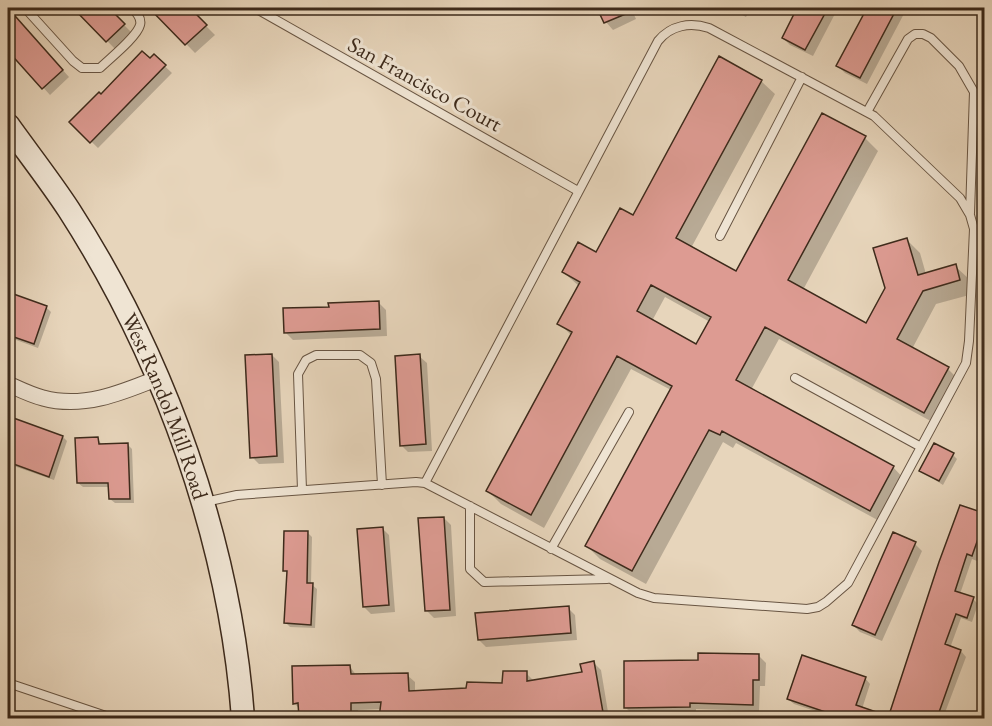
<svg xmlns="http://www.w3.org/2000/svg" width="992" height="726" font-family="'EB Garamond',serif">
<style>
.shadow{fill:#0003;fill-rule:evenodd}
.building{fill:#dd9b92;stroke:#3d2a1b;stroke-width:1.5;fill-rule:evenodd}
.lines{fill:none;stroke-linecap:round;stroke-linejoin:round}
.service-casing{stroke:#685543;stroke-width:10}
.minor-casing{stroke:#685543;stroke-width:17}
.secondary-casing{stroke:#3d2a1b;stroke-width:25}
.service{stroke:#efe4d3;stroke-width:8}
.minor{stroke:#efe4d3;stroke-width:15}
.secondary{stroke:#efe4d3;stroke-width:22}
.labels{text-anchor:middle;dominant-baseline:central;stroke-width:6;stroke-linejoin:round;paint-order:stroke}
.street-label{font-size:22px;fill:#3d2a1b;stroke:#efe4d3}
</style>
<rect width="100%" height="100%" fill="#e7d5bb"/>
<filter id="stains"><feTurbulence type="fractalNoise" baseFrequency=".00333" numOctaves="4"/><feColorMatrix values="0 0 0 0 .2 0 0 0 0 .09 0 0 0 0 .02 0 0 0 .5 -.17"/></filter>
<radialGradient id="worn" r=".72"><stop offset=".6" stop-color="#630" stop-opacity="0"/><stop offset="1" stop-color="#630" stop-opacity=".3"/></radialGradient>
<path class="shadow" d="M75,8H107L133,34L116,50Z
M151,8H188L215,35L195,53Z
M599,8H631L636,19L613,30L606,22Z
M729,8H751L746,17Z
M799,8H838L813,56L790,45L783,38Z
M869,8H907L867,84L845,73L838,66Z
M8,9L69,77L50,95L8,49Z
M154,56L172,73L98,148L71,122L101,96Z
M761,81L775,94L691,248L737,273L865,138L878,151L803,290L867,325L887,288L907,240L920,253L926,274L955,266L969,279L973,294L936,304L912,349L948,369L961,382L938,425L779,339L751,390L893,467L906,481L883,523L736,443L733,448L723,442L646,584L600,559L587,546L671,390L631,369L544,528L501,504L488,491L572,336L559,323L579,286L563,272L597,254ZM665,297L710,322L697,346L652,321Z
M9,294L46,307L51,312L38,348L8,337Z
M379,303L386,310L387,336L293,340L286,333L330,308Z
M272,355L279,362L284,463L259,464L252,457Z
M419,356L427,363L432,451L408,452L401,445Z
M8,418L63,437L67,441L54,480L8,464Z
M98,439L102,445H128L132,449L134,503H115L110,499V487H83L78,483Z
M953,455L957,459L943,485L921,471Z
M961,507L984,515V540L977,561L972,559L960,594L973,599L978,604L972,622L961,618L950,648L961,651L966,657L943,718H836L794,704L788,699L865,678L870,684L862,709L889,718L941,563Z
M444,518L451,525L456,616L434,618L427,611Z
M382,528L389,535L395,612L371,614L364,607Z
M307,532L312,537L311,584L317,589L315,628L290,627L286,623L289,574L285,570Z
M915,544L922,551L882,641L860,632L853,625Z
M568,608L575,615L577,640L486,647L479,640Z
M759,656L766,663L765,686H760L759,711L696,709V714L633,715L626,708L700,662Z
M594,663L601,670L609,718H381L382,709L358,710V718H300V709L294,703L350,667L357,676L407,675L415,682V692L468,690L504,684L526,673L533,680L584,674Z"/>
<path class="building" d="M8,8L63,70L42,89L8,51Z
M73,8H109L125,24L106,42Z
M149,8H190L207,25L185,45Z
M597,8H640L604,23Z
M797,8H828L805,50L782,38Z
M867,8H897L860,78L836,66Z
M142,51L150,58L154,54L166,65L90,143L69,122L99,92L101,94Z
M719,56L762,80L676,238L736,271L822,113L866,136L788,280L866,323L885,288L873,248L907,238L918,275L956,264L960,280L923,291L897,339L949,367L924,413L765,327L736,380L894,466L870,511L722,431L720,435L709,430L632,571L585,546L672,386L617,356L531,515L486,491L572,332L557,324L580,282L562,272L578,242L596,252L620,208L633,215ZM651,285L711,317L696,344L637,311Z
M8,292L47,306L34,344L8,335Z
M379,301L380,329L284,333L283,308L329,307L328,303Z
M272,354L277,456L250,458L245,355Z
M420,354L426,444L400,446L395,356Z
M8,416L63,436L49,477L8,462Z
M98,437L99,444L128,443L130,499H109L108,483H77L75,438Z
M934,443L954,453L939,481L919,471Z
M960,505L984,513V538L979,536L972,556L967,554L955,591L974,597L967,618L956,614L945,644L961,650L937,718H888L939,562Z
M444,517L450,610L425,611L418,518Z
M383,527L389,605L363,607L357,529Z
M284,531H308L307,583H313L311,625L284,623L287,571H283Z
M893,532L916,542L875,635L852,625Z
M569,606L571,633L478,640L475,613Z
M698,653L759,654V680H753V705L690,703V707L624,708V661L698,660Z
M802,655L866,677L856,705L888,716V718H843L787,699Z
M594,661L604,718H379L381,702L351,703V718H299L298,703L293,704L292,666L350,665L351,674L408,673L409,691L466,688L467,682L502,683L503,671H527V681L582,672L580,664Z"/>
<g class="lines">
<defs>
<path id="service" d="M25,8L73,61L82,68H100C109,59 137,37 140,25C142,18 136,12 132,8
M255,8L578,191
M867,112L908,39L915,34H923L931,38L959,66L974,92L970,213
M720,236L802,77
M795,378L921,447
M302,490L298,374L306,360L316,355H360L371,363L376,379L382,485
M205,502L237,495L416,482L425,483L638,593L654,598L807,609L818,607L826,602L848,583L966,363L969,341L974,229L970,215L960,198L874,116L709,28C690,22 671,25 658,41L425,483
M470,506V569L484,582L607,579
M551,549L629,412
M8,683L112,718"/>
<path id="minor" d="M8,384C19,389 31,395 43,398C83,409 121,393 158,378"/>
<g id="secondary">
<path id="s1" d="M8,125C28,153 50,181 69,210C165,359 230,541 243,718"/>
</g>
</defs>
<use href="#service" class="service-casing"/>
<use href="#minor" class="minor-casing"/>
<use href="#secondary" class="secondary-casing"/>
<use href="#service" class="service"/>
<use href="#minor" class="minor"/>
<use href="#secondary" class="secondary"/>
</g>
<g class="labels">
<g class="street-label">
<text transform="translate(425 84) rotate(29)">San Francisco Court</text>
<text stroke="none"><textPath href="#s1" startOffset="324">West Randol Mill Road</textPath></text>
</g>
</g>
<rect width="992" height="726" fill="none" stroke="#e7d5bb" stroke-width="30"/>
<rect x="9" y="9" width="974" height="708" fill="none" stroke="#3d2a1b" stroke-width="3"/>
<rect x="15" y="15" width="962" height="696" fill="none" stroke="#3d2a1b" stroke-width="1.5"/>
<rect width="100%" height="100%" filter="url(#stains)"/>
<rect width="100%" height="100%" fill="url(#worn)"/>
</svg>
